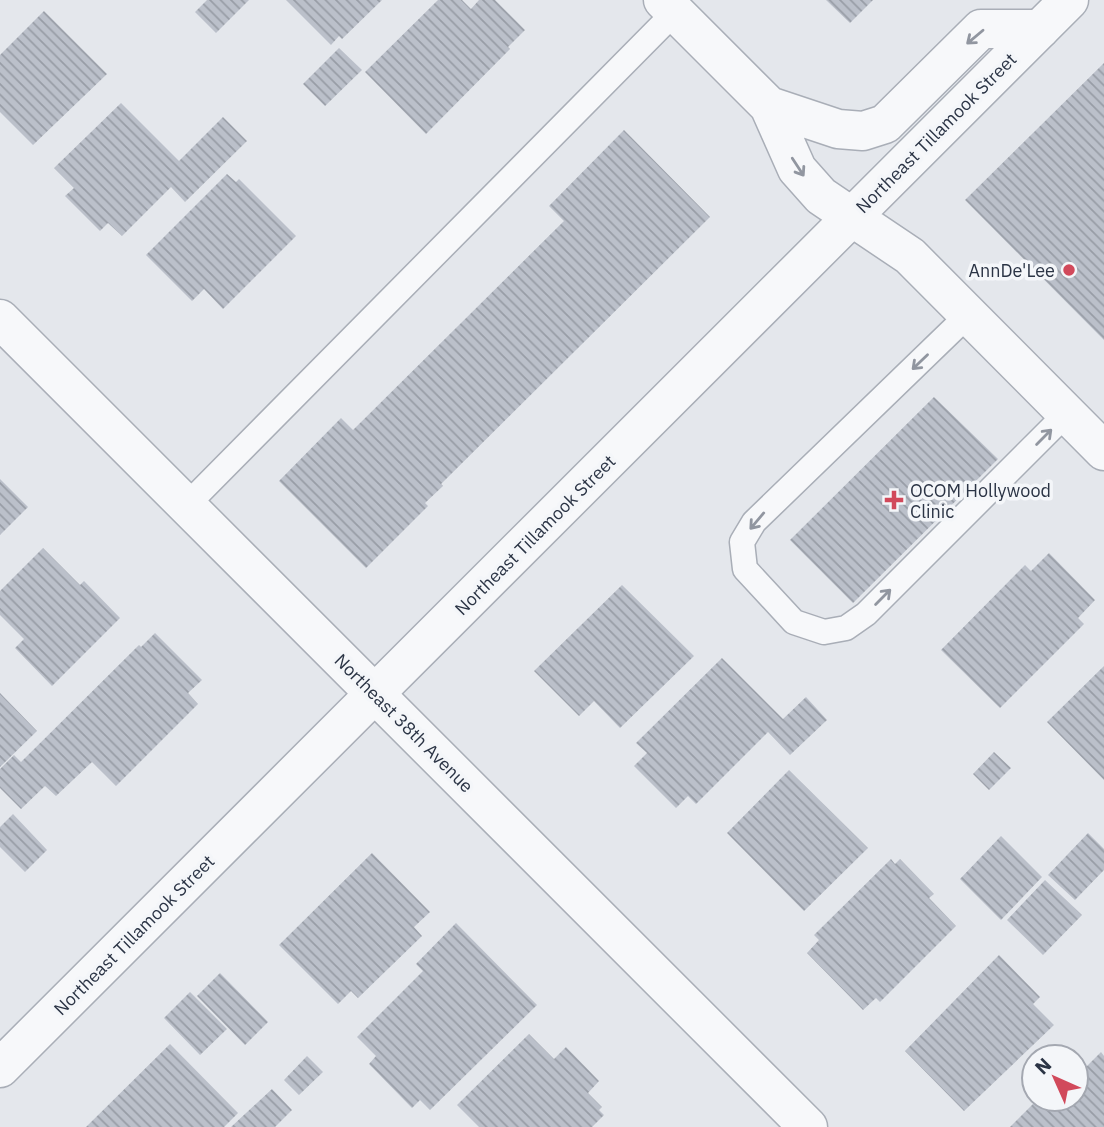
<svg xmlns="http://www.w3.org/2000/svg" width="1104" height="1127" font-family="'IBM Plex Sans',sans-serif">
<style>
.building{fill:url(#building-back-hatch)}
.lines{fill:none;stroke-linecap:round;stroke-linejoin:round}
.service-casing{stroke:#a9aeb7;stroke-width:27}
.minor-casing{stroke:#a9aeb7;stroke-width:41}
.tertiary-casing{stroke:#a9aeb7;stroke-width:41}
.service{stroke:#f7f8fa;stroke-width:24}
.minor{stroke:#f7f8fa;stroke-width:38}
.tertiary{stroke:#f7f8fa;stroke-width:38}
.oneway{stroke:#9196a0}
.poi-dot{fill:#d1495b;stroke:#f4f6f9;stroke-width:2.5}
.labels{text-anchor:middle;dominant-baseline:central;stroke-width:7;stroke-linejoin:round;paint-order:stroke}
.street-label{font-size:18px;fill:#2b3445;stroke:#f4f6f9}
.poi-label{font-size:18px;fill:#2b3445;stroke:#f4f6f9;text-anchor:end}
</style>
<defs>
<pattern id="building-back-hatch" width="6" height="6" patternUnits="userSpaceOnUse" patternTransform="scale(1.75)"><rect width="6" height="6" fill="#bbc0ca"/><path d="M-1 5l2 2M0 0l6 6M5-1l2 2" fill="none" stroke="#989da6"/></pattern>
</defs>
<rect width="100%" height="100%" fill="#e4e7ec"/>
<path class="building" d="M207,0H249L216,33L195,12Z
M286,0H382L342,39L339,36L331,45Z
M438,0H462L471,9L479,0H495L525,30L508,47L510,49L426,134L365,72Z
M826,0H873L850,23Z
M44,11L107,74L33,145L0,112V55Z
M339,48L362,70L325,106L303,84Z
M1104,63V340L965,200Z
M121,103L179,161L223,117L247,141L185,202L171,187L122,236L108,223L100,231L65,196L74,188L54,168Z
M624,130L710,217L441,484L443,486L425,503L428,506L366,568L279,481L341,418L353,430L564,221L549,206Z
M227,174L236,182L239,179L296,236L223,309L204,289L192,301L146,255Z
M934,397L998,459L853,603L790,540Z
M0,479L28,507L0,535Z
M43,548L80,585L84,581L120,618L52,686L15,648L24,639L0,615V591Z
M1049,553L1095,600L1078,618L1084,624L1000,708L941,650L1025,565L1031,571Z
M622,585L694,656L620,728L594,701L579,716L534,671Z
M155,633L202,680L188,693L198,704L116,786L92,762L56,796L45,786L21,809L0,788V769L14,755L21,762L139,645L141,647Z
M722,658L783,719L806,697L827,720L790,755L768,732L696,804L688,796L676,808L634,766L647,753L636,743Z
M1104,666V780L1047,722Z
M0,693L37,731L0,767Z
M994,752L1011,768L989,790L973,774Z
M789,770L868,848L804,911L727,833Z
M13,814L47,850L25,872L0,847V827Z
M1088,833L1104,849V870L1075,900L1048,875Z
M1001,836L1042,877L1001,920L960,879Z
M372,853L430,912L414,927L422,936L358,998L351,991L338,1004L279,945Z
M891,859L895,864L900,859L934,894L929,898L956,926L880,1002L876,998L863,1010L807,953L819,940L814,935Z
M1045,880L1082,915L1043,955L1007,920Z
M456,923L537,1005L430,1110L420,1100L412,1108L369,1064L376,1056L357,1037L423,971L416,964Z
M999,955L1040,997L1033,1004L1054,1025L964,1111L905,1051Z
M220,973L268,1022L245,1045L197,996Z
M190,992L227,1029L200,1055L164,1018Z
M529,1034L554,1059L566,1047L599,1081L588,1093L602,1107L599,1110L604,1115L592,1127H479L457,1105Z
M170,1044L238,1113L224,1127H86Z
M1101,1052L1104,1056V1127H1010L1038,1099H1076V1062L1079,1059L1086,1067Z
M307,1056L323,1072L299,1095L284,1080Z
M272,1089L292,1110L275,1127H231Z"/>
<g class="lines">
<defs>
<path id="service" d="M969,314L754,522L742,542L745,569L794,622L824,632L846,628L866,614L1066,414
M186,506L675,12"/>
<path id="minor" d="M663,0L769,106L797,169L821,196L852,217
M769,106L838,129L863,131L885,124L981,29H1040
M0,319L808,1127"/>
<path id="tertiary" d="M852,217L910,256L1104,451
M0,1068L1069,0"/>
</defs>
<use href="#service" class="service-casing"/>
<use href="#minor" class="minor-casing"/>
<use href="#tertiary" class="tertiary-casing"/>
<use href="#service" class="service"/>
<use href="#minor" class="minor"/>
<use href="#tertiary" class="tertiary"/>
</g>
<defs><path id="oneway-shaft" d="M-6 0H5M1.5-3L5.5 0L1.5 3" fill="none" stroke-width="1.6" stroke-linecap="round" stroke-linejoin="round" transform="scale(1.75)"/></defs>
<g class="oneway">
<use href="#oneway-shaft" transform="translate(975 37) rotate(140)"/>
<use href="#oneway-shaft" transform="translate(798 167) rotate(57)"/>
<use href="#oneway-shaft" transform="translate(920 362) rotate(136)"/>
<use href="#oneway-shaft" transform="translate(1044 437) rotate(-45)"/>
<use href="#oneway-shaft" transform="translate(757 521) rotate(130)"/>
<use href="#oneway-shaft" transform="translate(883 597) rotate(-45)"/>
</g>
<g class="poi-dot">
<circle cx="1069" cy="270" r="7"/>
<path d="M890.5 489.5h7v7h7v7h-7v7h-7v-7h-7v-7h7z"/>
</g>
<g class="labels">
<g class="street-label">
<text transform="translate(936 133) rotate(-45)">Northeast Tillamook Street</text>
<text transform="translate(535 535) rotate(-45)">Northeast Tillamook Street</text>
<text transform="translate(404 723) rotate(45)">Northeast 38th Avenue</text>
<text transform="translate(134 935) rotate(-45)">Northeast Tillamook Street</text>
</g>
<g class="poi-label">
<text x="1055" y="270">AnnDe'Lee</text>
<text x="910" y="490" text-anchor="start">OCOM Hollywood<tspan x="910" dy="21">Clinic</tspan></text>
</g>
</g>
<g transform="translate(1055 1078) rotate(315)"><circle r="33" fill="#f4f6f9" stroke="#a4a8b1" stroke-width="2"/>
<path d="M0-5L12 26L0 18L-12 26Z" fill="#d1495b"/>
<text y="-10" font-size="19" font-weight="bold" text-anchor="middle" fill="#2b3445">N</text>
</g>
</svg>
